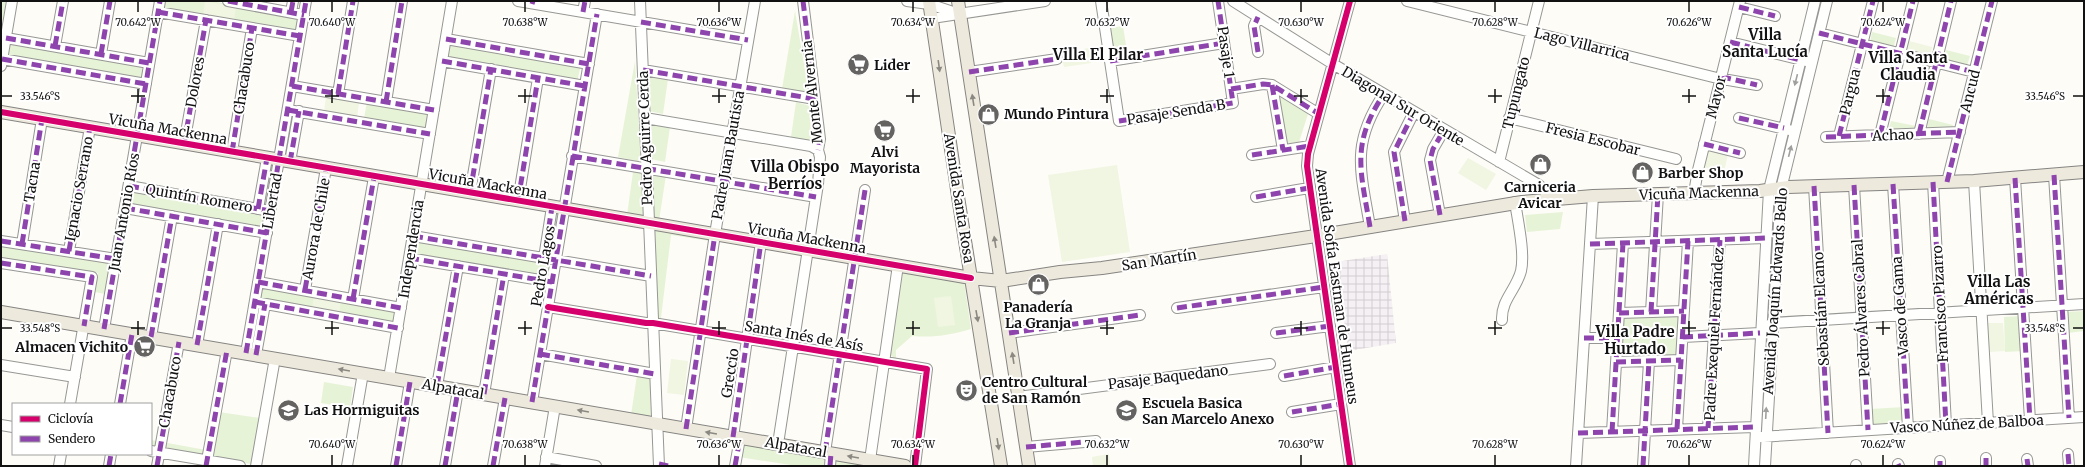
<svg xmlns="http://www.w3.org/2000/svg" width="2085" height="467" font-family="Merriweather,serif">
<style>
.industrial{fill:url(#industrial-grid)}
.grass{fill:#e7f3d7}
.pitch{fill:#f0f6e1}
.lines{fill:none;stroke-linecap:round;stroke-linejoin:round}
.minor-casing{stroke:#979795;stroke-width:12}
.major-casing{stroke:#858482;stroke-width:14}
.minor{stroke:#fffffe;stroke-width:10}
.major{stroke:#ede9dc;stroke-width:12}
.quiet{stroke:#8e44ad;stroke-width:5;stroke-dasharray:10 5;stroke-linecap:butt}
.cycleway-casing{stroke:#fff;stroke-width:8}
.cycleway{stroke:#d6006c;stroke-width:6}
.oneway{fill:#8a8881}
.oneway2{fill:#a0a09f}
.ticks{fill:none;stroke:#111;stroke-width:1.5}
.labels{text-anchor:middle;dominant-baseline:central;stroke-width:4;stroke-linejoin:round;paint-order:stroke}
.street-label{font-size:14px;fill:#111;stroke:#fff}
.poi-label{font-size:14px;font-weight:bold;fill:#111;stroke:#fff;text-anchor:start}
.neighbourhood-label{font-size:15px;font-weight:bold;fill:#111;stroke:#fff}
.ticks-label{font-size:10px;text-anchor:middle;fill:#111;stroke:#fff;stroke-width:4;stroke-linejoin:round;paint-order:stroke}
</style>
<defs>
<pattern id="industrial-grid" width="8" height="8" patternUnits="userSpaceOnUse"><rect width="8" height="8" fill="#f5f0f3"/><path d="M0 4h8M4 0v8" fill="none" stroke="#d1cdcf"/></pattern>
</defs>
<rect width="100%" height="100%" fill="#fdfcf7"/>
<path class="industrial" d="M1387,254L1396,343L1348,351L1336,262Z"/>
<path class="grass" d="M1,1H6L1,29Z
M162,1H211L300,17L297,33L160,10Z
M795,11L809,94L782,89Z
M1123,26L1128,58L1114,60L1110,28Z
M1872,32L1896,38L1893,49L1870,43Z
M11,41L145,64L142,80L7,57Z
M450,41L581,65L577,82L447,58Z
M1946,50L1970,56L1967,66L1943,60Z
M635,61L641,162L618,157Z
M647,76L668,79L663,114L649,111Z
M1274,90L1309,111L1299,142L1284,144Z
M367,102L429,114L426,129L364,118Z
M796,102L810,106L811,141L791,137Z
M1929,119L1953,125L1952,130L1926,132Z
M1891,121L1916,126L1915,131L1888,133Z
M650,124L670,127L665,162L651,159Z
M269,162L277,164L269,208L261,207Z
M633,172L641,173L643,215L639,217L627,215Z
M650,173L666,175L659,221L653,220Z
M130,189L265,213L262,229L127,205Z
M1563,212L1560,229L1527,232L1525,215Z
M554,213L561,214L554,258L547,256Z
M654,227L710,237V241L671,235L661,318H656Z
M417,239L551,262L548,279L414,255Z
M1,245L111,261L105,294L95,292L98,273L1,259Z
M903,272L964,281L971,329C950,335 934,338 912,336L896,350V359L890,355L901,273Z
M260,285L396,310L393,325L258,300Z
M2084,311V331L2068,333L2066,312Z
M1621,316H1679L1678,357L1619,360Z
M2022,316L2023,351L2005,352L2004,317Z
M637,375L650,377L651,415L648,418L631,415Z
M324,382L353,387L350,408L321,403Z
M1905,407L1906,423L1870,426L1869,409Z
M219,412L260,418L252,464L212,458Z
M151,440L206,450V458L151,449Z
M741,443L826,456L824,466H797L739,457Z
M831,458L880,466H831Z"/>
<path class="pitch" d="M205,1L236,7L234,21L203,16Z
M1909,41L1932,47L1930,58L1906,51Z
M1089,48L1091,63L1064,67L1061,53Z
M326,97L359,103L357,117L324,111Z
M1707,149L1728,154L1724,172L1703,167Z
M1468,158L1496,174L1486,190L1458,173Z
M1117,165L1130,252L1062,262L1048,175Z
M314,295L341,300L339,314L312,309Z
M951,296L955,325L938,327L934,298Z
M1988,323H2003L2005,351L1989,352Z
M671,359L688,361L684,395L667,393Z
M1109,454L1110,466H1093L1092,457Z"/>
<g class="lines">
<defs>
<path id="minor" d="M228,1L304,15
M518,1L748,40
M640,1L659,466
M907,1L929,4L956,13
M1101,1L1119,121L1233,103L1218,1
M1233,1L1333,64L1539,185L1545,191L1549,199
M1350,1L1308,154L1307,166L1350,466
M1407,1L1717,78L1757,85
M1739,7L1775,16
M158,12L300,36
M291,12L293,1
M583,12L585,1
M932,18L1045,1
M1819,33L1974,72
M6,38L149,63
M446,39L589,64
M1730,42L1806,61
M55,46L63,1
M1258,52L1254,26L1258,17
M101,54L110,1
M2,59L146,84
M442,61L585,86
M1110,61L1224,43
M1,66L12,1
M643,70L815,99
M969,72L1057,59
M1272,85L1283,150
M292,86L434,110
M1231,89L1263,84L1272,85L1319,114
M338,94L353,1
M386,102L402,1
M288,110L430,134
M645,118L811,146L818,150
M1509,118L1676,159
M1739,118L1789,130
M1919,134L1951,1
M1880,135L1913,1
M1839,136L1873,1
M1826,137L1960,132
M184,144L206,20
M1704,144L1740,153
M232,152L252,28
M1252,155L1310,146
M572,156L816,197
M290,162L299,111
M1499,162L1539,1
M2054,175L2069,418
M2015,178L2030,420
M1974,181L1988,423
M1933,182L1946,425
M1947,182L1992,1
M1893,184L1908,428
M1854,185L1868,430
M129,186L270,211
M1814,186L1828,433
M470,193L491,69
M1694,193L1698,170L1740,1
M1256,197L1309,188
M518,201L538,78
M125,208L267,233
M258,209L267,158
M1440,215L1430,160L1433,149L1444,130
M1405,221L1394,152L1414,112
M1370,227C1361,172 1350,144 1384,94
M413,236L651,276
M1,241L116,259
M22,244L42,119
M1590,244L1766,238
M69,251L90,127
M409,258L552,282
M544,258L552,207
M1,263L92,277L70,404
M258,282L401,308
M305,290L326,168
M353,299L374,177
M255,302L398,328
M548,307L646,323H653L927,369L915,466
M1177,308L1324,287
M1651,312L1658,194
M1619,313L1684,311
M1502,320C1501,300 1516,290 1521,271C1525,253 1518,222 1515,202
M104,329L160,1
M1009,333L1140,315
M1276,333L1330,326
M151,337L172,216
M1683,337L1760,333L1772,323L2084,304
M1584,338H1617
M197,345L218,224
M246,353L306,1
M540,354L655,374
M256,355L265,304
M1616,362L1681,360
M1,365L75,377
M1284,376L1336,367
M389,378L452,1
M437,386L458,266
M484,394L504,274
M1018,397L1270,364
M532,402L597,14
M120,404L132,334
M1292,412L1341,404
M1,425L13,427
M1708,428L1720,240
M686,429L715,234L755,1
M1677,429L1688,241
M1612,432L1623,243
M1578,433L1755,427
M733,437L761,242
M1759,437L2084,417
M778,444L818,184L820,157L818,150L820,139L803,1
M1026,447L1096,441
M151,451L240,466
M825,452L865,190
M2068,454L2069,466
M546,457L596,466
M1986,458V466
M2027,459L2028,466
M870,460L898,265
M1940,461V466
M1898,464L1899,466
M1856,465V466
M59,466L61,454
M109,466L111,454
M157,466L179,342
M206,466L227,350
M256,466L275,358
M347,466L363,373
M396,466L410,382
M445,466L458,390
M493,466L505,398
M545,466L555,406
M735,466L740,438
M830,466L831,453
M1576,466L1593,196
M1643,466L1649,361
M1754,466L1769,190L1815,1
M1765,466L1781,189L1827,1"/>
<path id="major" d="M929,1L959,203L1001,466
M958,1L1029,466
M1,112L971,278L1001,281L1060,272L1102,268L1316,236L1522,202L1593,196L1760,191L1788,187L1974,181L2084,172
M1,312L905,466"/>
</defs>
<use href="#minor" class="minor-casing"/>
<use href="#major" class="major-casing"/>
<use href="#minor" class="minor"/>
<use href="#major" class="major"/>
<path class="quiet" d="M228,1L304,15
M803,1L820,139L818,150
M532,4L533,1
M1739,7L1775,16
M158,12L300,36
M291,12L293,1
M583,12L585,1
M641,22L748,40
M1819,33L1974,72
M6,38L149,63
M446,39L589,64
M1730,42L1801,60
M55,46L63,1
M1258,52L1254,26L1258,17
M101,54L110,1
M2,59L146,84
M442,61L585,86
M1110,61L1224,43
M643,70L815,99
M969,72L1057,59
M1721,79L1727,78L1757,85
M1272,85L1283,150
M292,86L434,110
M1231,89L1263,84L1272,85L1319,114
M338,94L353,1
M386,102L402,1
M288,110L430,134
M1739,118L1784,128
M1119,121L1233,103L1218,1
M1919,134L1951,1
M1880,135L1913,1
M1839,136L1873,1
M1826,137L1960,132
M184,144L206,20
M1704,144L1740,153
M232,152L252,28
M1252,155L1310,146
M572,156L816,197
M290,162L299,111
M2054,175L2069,418
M2015,178L2030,420
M1933,182L1946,425
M1947,182L1992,1
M1893,184L1908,428
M1854,185L1868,430
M129,186L270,211
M1814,186L1828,433
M470,193L491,69
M1256,197L1309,188
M518,201L538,78
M125,208L267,233
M258,209L267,158
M1440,215L1430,160L1433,149L1444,130
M1405,221L1394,152L1414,112
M1370,227C1361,172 1350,144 1384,94
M413,236L651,276
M1,241L116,259
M22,244L42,119
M1590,244L1766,238
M69,251L90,127
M409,258L552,282
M544,258L552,207
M1,263L92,277L84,326
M258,282L401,308
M305,290L326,168
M353,299L374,177
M255,302L398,328
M1177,308L1324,287
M1651,312L1658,194
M1619,313L1684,311
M104,329L160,1
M1009,333L1140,315
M1276,333L1330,326
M151,337L172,216
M1683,337L1760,333
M1584,338H1617
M197,345L218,224
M246,353L306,1
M540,354L655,374
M256,355L265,304
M1616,362L1681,360
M1284,376L1336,367
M437,386L458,266
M484,394L504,274
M532,402L597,14
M120,404L132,334
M1292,412L1341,404
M1708,428L1720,240
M686,429L715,234
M1677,429L1688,241
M1612,432L1623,243
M1578,433L1755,427
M733,437L761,242
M1026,447L1096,441
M825,452L865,190
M2068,454L2069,466
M1986,458V466
M2027,459L2028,466
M1940,461V466
M659,464L668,466
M1898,464L1899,466
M1856,465V466
M109,466L111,454
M157,466L179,342
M206,466L227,350
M396,466L410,382
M445,466L458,390
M493,466L505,398
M735,466L740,438
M830,466L831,453
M1643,466L1649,361"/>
<defs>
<path id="cycleway" d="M1350,1L1308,154L1307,166L1350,466
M1,112L971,278
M548,307L646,323H653L927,369L915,466"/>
</defs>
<use href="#cycleway" class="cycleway-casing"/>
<use href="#cycleway" class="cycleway"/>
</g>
<defs><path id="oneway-solid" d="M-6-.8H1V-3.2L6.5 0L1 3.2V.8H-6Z"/></defs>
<g class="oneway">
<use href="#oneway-solid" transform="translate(939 66) rotate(82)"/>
<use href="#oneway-solid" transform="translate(973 100) rotate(-99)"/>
<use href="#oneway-solid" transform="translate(995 242) rotate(-99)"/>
<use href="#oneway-solid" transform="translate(977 316) rotate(80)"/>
<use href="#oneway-solid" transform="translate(1013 358) rotate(-99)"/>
<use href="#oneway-solid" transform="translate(344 370) rotate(-170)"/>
<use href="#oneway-solid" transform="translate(583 411) rotate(-170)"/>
<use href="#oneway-solid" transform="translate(711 433) rotate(-170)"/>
<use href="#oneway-solid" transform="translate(998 444) rotate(81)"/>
<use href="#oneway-solid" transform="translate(853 457) rotate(-170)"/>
</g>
<g class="oneway2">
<use href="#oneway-solid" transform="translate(1796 80) rotate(104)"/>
<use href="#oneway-solid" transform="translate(1790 151) rotate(-76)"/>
<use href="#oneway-solid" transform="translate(1766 413) rotate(-87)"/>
</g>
<path class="ticks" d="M138,2V12M332,2V12M525,2V12M719,2V12M913,2V12M1107,2V12M1301,2V12M1495,2V12M1689,2V12M1883,2V12M138,89V103M332,89V103M525,89V103M719,89V103M913,89V103M1107,89V103M1301,89V103M1495,89V103M1689,89V103M1883,89V103M2,96H12M131,96H145M325,96H339M518,96H532M712,96H726M906,96H920M1100,96H1114M1294,96H1308M1488,96H1502M1682,96H1696M1876,96H1890M2073,96H2083M138,321V335M332,321V335M525,321V335M719,321V335M913,321V335M1107,321V335M1301,321V335M1495,321V335M1689,321V335M1883,321V335M2,328H12M131,328H145M325,328H339M518,328H532M712,328H726M906,328H920M1100,328H1114M1294,328H1308M1488,328H1502M1682,328H1696M1876,328H1890M2073,328H2083M332,455V465M525,455V465M719,455V465M913,455V465M1107,455V465M1301,455V465M1495,455V465M1689,455V465M1883,455V465"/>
<defs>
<symbol id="supermarket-disc" viewBox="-11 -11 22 22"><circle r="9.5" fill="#646362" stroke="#fff"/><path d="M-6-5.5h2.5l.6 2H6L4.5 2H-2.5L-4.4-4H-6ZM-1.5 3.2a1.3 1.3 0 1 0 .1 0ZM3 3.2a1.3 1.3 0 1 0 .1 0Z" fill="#fff"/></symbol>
<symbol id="shop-disc" viewBox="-11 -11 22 22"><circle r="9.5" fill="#646362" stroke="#fff"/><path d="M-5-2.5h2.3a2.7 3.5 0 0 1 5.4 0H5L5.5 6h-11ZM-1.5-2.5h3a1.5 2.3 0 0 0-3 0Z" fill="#fff"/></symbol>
<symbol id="theatre-disc" viewBox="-11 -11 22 22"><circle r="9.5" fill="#646362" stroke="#fff"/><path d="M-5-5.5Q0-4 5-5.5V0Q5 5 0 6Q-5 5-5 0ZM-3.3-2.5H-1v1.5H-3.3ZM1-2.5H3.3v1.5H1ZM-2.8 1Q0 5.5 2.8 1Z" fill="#fff"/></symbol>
<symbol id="school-disc" viewBox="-11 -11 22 22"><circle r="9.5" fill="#646362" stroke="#fff"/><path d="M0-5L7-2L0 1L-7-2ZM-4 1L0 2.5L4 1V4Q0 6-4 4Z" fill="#fff"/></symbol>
</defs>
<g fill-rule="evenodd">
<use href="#supermarket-disc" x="846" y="52" width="25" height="25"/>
<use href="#shop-disc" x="976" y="102" width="25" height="25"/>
<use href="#supermarket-disc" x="872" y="118" width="25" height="25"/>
<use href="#shop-disc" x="1528" y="152" width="25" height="25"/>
<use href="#shop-disc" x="1630" y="160" width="25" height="25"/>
<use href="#shop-disc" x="1026" y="272" width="25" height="25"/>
<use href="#supermarket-disc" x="132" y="334" width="25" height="25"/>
<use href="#theatre-disc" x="954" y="378" width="25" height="25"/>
<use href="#school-disc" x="276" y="398" width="25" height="25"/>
<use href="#school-disc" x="1114" y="398" width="25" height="25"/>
</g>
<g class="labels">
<g class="street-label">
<text transform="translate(1582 44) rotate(14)">Lago Villarrica</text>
<text transform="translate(1226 52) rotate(82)">Pasaje 1</text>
<text transform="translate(244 78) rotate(-81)">Chacabuco</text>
<text transform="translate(195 82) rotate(-80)">Dolores</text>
<text transform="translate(1970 91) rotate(-76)">Ancud</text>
<text transform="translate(812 92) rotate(-96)">Monte Alvernia</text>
<text transform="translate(1850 92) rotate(-76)">Pargua</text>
<text transform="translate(1516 93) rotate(-76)">Tupungato</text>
<text transform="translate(1716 97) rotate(-76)">Mayor</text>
<text transform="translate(1403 106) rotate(31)">Diagonal Sur Oriente</text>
<text transform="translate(1176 112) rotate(-9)">Pasaje Senda B</text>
<text transform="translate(168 129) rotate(10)">Vicuña Mackenna</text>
<text transform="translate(1893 135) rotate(-2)">Achao</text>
<text transform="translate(645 138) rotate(-92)">Pedro Aguirre Cerda</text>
<text transform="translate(1593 139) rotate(14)">Fresia Escobar</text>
<text transform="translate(728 155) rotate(-80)">Padre Juan Bautista</text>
<text transform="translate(32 182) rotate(-81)">Tacna</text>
<text transform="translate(488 184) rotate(10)">Vicuña Mackenna</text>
<text transform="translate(79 189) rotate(-80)">Ignacio Serrano</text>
<text transform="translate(1699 193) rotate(-2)">Vicuña Mackenna</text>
<text transform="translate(199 198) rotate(10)">Quintín Romero</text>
<text transform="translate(959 198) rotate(81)">Avenida Santa Rosa</text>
<text transform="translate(272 201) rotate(-80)">Libertad</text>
<text transform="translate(124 212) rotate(-80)">Juan Antonio Ríos</text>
<text transform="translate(316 229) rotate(-80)">Aurora de Chile</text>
<text transform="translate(807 238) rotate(10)">Vicuña Mackenna</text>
<text transform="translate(411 249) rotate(-81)">Independencia</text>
<text transform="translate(1159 260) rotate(-9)">San Martín</text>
<text transform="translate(543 266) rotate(-80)">Pedro Lagos</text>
<text transform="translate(1337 286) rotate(82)">Avenida Sofía Eastman de Hunneus</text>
<text transform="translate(1775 291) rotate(-86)">Avenida Joaquín Edwards Bello</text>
<text transform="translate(1940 304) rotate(-93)">Francisco Pizarro</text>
<text transform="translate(1900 306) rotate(-94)">Vasco de Gama</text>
<text transform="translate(1861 308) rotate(-93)">Pedro Álvares Cabral</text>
<text transform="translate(1821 309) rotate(-93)">Sebastián Elcano</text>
<text transform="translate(1714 334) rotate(-87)">Padre Exequiel Fernández</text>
<text transform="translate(804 336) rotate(10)">Santa Inés de Asís</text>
<text transform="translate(730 373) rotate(-81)">Greccio</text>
<text transform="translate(1168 377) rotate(-7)">Pasaje Baquedano</text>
<text transform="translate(453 389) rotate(10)">Alpatacal</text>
<text transform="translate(170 392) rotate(-80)">Chacabuco</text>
<text transform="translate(1967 424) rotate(-3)">Vasco Núñez de Balboa</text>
<text transform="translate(796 447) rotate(10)">Alpatacal</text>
</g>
<g class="poi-label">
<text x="874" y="65">Lider</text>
<text x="1004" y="114">Mundo Pintura</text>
<text x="885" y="152" text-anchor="middle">Alvi<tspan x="885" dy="16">Mayorista</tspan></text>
<text x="1658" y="173">Barber Shop</text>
<text x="1540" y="187" text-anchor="middle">Carniceria<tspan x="1540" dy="16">Avicar</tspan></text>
<text x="1038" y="307" text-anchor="middle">Panadería<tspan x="1038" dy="16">La Granja</tspan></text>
<text x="128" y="347" text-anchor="end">Almacen Vichito</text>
<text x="982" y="382">Centro Cultural<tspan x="982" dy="16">de San Ramón</tspan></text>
<text x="1142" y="403">Escuela Basica<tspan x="1142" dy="16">San Marcelo Anexo</tspan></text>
<text x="304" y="410">Las Hormiguitas</text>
</g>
<g class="neighbourhood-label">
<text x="1765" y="34">Villa<tspan x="1765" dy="17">Santa Lucía</tspan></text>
<text x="1098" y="54">Villa El Pilar</text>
<text x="1908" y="57">Villa Santa<tspan x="1908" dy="17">Claudia</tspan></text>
<text x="795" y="166">Villa Obispo<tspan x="795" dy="17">Berríos</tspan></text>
<text x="1999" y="281">Villa Las<tspan x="1999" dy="17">Américas</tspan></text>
<text x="1635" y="331">Villa Padre<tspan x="1635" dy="17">Hurtado</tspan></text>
</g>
</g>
<g class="ticks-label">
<text x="138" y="26">70.642°W</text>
<text x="332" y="26">70.640°W</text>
<text x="525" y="26">70.638°W</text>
<text x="719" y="26">70.636°W</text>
<text x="913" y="26">70.634°W</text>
<text x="1107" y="26">70.632°W</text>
<text x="1301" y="26">70.630°W</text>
<text x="1495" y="26">70.628°W</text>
<text x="1689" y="26">70.626°W</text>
<text x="1883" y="26">70.624°W</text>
<text x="40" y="100">33.546°S</text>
<text x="2045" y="100">33.546°S</text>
<text x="40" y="332">33.548°S</text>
<text x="2045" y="332">33.548°S</text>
<text x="332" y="448">70.640°W</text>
<text x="525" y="448">70.638°W</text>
<text x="719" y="448">70.636°W</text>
<text x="913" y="448">70.634°W</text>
<text x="1107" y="448">70.632°W</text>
<text x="1301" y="448">70.630°W</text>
<text x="1495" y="448">70.628°W</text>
<text x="1689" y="448">70.626°W</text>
<text x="1883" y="448">70.624°W</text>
</g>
<rect width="2085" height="467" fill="none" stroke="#111111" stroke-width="4"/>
<rect x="12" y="403" width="140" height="52" fill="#ffffff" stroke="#a0a0a0"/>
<rect x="20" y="416" width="20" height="6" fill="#d6006c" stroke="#a0a0a0"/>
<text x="48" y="423" font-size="12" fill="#111111">Ciclovía</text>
<rect x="20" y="436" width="20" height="6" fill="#8e44ad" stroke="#a0a0a0"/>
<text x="48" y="443" font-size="12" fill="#111111">Sendero</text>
</svg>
